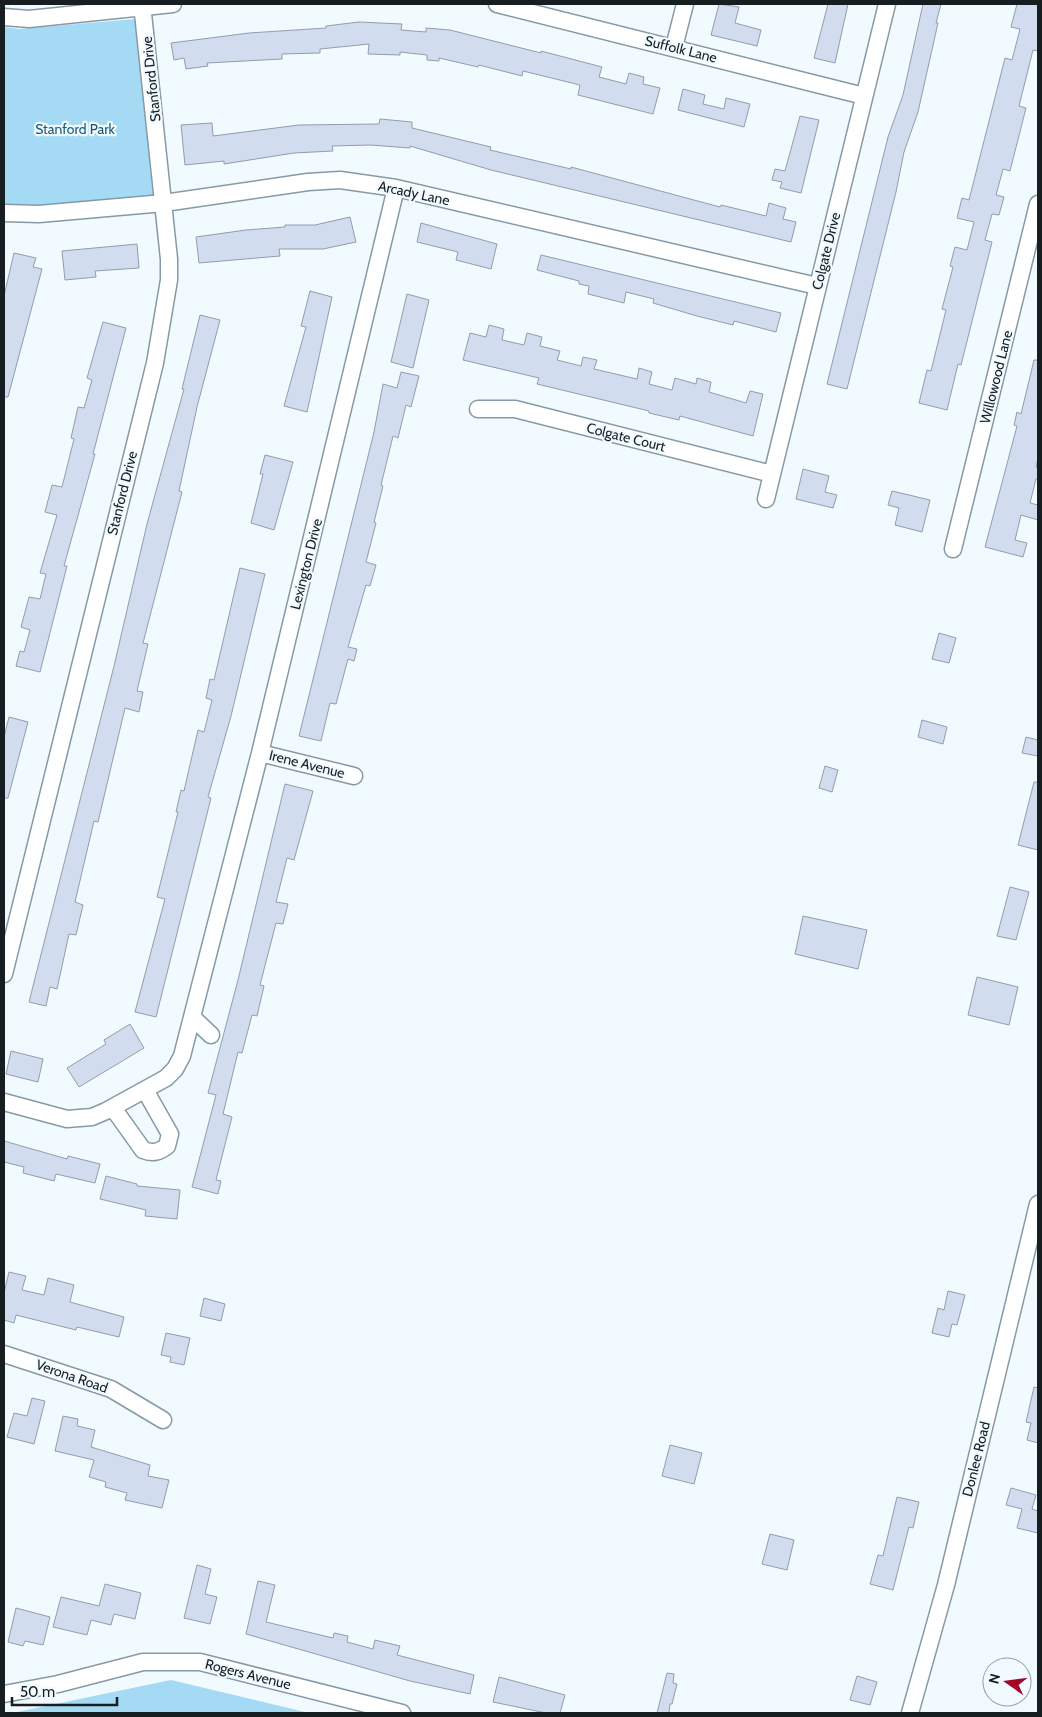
<svg xmlns="http://www.w3.org/2000/svg" width="1042" height="1717" font-family="Cabin,sans-serif">
<style>
.green{fill:#a5daf5}
.building{fill:#d1dcee;stroke:#929cad}
.lines{fill:none;stroke-linecap:round;stroke-linejoin:round}
.minor-casing{stroke:#869aa5;stroke-width:19}
.minor{stroke:#fff;stroke-width:16}
.labels{text-anchor:middle;dominant-baseline:central;stroke-width:4.5;stroke-linejoin:round;paint-order:stroke}
.street-label{font-size:14px;fill:#161e22;stroke:#f1faff}
.park-label{font-size:14px;fill:#1b5a75;stroke:#f1faff}
</style>
<rect width="100%" height="100%" fill="#f1faff"/>
<path class="green" d="M135,19L153,195L37,208L4,206V27L19,29Z
M171,1680L309,1713H12Z"/>
<path class="building" d="M719,4L739,7L735,23L761,30L757,46L711,35Z
M828,4H848L835,63L814,58Z
M923,4H941L936,23H938L918,112L904,152L896,192L847,389L827,384L888,137L903,95Z
M1017,4H1038V51L1033,50L1019,106L1026,108L1010,171L1003,169L996,195L1004,197L999,215L992,214L985,240L992,242L961,365L958,364L947,410L919,403L927,370L931,371L946,310L942,309L953,267L950,266L955,247L967,250L974,222L957,218L962,198L969,200L1005,58L1012,60L1020,29L1011,27Z
M359,22L402,24L401,30L426,32V28L450,30L541,53V51L602,67L599,77L626,84L629,73L644,77L643,84L660,88L653,114L578,95L580,85L523,71L522,76L479,65L478,67L439,58V61L427,60V55L400,52V55L368,54L369,44L320,49V53L282,54V59L207,63L208,66L186,69L184,58L174,60L171,43L249,33L326,28V26Z
M683,89L705,95L703,104L724,109L726,98L750,104L744,127L678,110Z
M800,116L819,120L801,193L780,188L782,182L772,180L775,169L785,171Z
M380,119L412,122V128L491,147L490,150L571,169V167L720,207L721,205L766,216L769,203L786,208L783,219L796,222L791,242L491,170L410,146V148L370,145L332,146L333,151L294,153L224,164V161L185,165L181,125L212,123L213,136L299,125L379,124Z
M350,217L356,242L323,249H279L280,256L199,263L196,237L246,230L285,227V225H315Z
M421,223L497,244L491,269L456,260L458,252L417,242Z
M137,244L139,268L95,271L96,277L65,280L62,251Z
M14,253L36,258L33,267L42,269L8,397H4V296Z
M541,255L781,313L776,332L734,321L733,325L697,316L653,303L654,299L626,292L624,303L588,294L589,286L579,284V281L537,270Z
M310,291L332,297L307,412L284,406L306,327L301,326Z
M407,294L429,300L413,368L391,362Z
M200,315L220,320L197,407L179,491L182,492L143,643L148,644L137,691L143,692L139,712L125,708L98,822L94,821L75,902L83,905L76,935L69,934L57,989L50,987L46,1006L29,1002L114,666L147,524L184,389H182Z
M103,322L126,328L93,454H95L87,483L64,566H67L40,672L16,666L20,651L24,652L30,630L21,627L29,597L40,599L46,574L40,573L57,515L45,512L52,485L62,487L74,439L71,438L78,407L84,408L92,380L87,378Z
M489,325L504,329L502,340L524,345L527,333L542,337L540,346L560,351L557,360L581,366L583,357L597,360L594,369L637,379L639,368L652,372L649,384L672,390L675,378L696,384L697,378L711,382L709,392L746,403L750,391L763,394L753,436L680,416L679,420L649,413V411L537,384L539,378L463,360L470,333L486,337Z
M1034,360H1038V458L1036,467H1038V479H1036L1030,503L1038,505V520L1021,515L1015,540L1027,543L1023,557L985,547L1017,426L1014,425L1017,412L1021,414Z
M401,372L419,376L411,407L406,405L398,438L393,436L381,485L383,486L374,522L376,523L366,562L376,565L370,586L366,585L348,647L357,649L354,661L348,659L336,704L330,703L321,741L299,736L374,432L383,384L397,388Z
M265,455L293,462L274,530L251,523L263,474H260Z
M803,469L829,476L825,492L837,495L833,508L796,499Z
M892,491L930,500L922,532L895,525L899,508L888,505Z
M240,568L265,574L231,716L208,797L211,798L156,1017L135,1012L165,899L157,897L178,812H176L181,790L184,791L198,730L204,732L212,700L206,698L210,679L214,680Z
M939,633L956,638L949,663L932,659Z
M9,717L28,722L8,798H4V737Z
M922,720L947,727L943,744L918,737Z
M1026,737L1038,740V756L1022,753Z
M825,766L838,770L832,792L819,788Z
M1034,782H1038V850L1018,845Z
M285,784L313,791L294,860L287,858L276,902L288,904L283,924L276,923L260,985L264,986L257,1016L252,1015L242,1053L238,1052L223,1114L232,1117L216,1180L221,1181L218,1194L192,1187L216,1095L208,1093L238,980Z
M1010,887L1029,892L1016,940L997,936Z
M803,916L867,930L858,969L795,954Z
M977,977L1018,987L1009,1025L968,1015Z
M130,1024L144,1048L79,1087L67,1068L106,1044L104,1040Z
M11,1051L43,1059L38,1082L6,1074Z
M4,1141L67,1159L68,1156L100,1164L95,1183L56,1174L54,1181L23,1173L24,1167L4,1162Z
M106,1176L137,1184V1186L180,1190L177,1219L145,1216L146,1210L100,1199Z
M9,1272L26,1276L22,1290L44,1295L48,1278L74,1285L70,1302L124,1317L119,1337L77,1327L76,1330L16,1315L14,1323L4,1320V1293Z
M948,1291L965,1295L957,1325L952,1324L949,1337L932,1333L938,1308L944,1310Z
M204,1298L225,1304L221,1321L200,1316Z
M166,1333L190,1338L184,1365L170,1362L171,1357L161,1355Z
M1034,1387L1038,1388V1443L1027,1440L1031,1423L1026,1422Z
M32,1398L45,1401L34,1444L7,1437L14,1413L27,1416Z
M63,1416L78,1419L77,1426L95,1430L91,1447L150,1465L148,1476L169,1480L162,1508L125,1500L127,1493L105,1487L106,1482L89,1477L94,1460L55,1451Z
M670,1445L702,1453L694,1484L662,1476Z
M1011,1488L1036,1495L1032,1509L1038,1511V1533L1017,1528L1022,1509L1006,1505Z
M897,1497L919,1502L913,1528L909,1527L893,1590L870,1584L878,1555L883,1556Z
M770,1534L794,1540L787,1570L762,1564Z
M197,1565L211,1569L205,1594L217,1597L210,1624L184,1618Z
M258,1581L275,1585L266,1622L333,1638L334,1633L348,1636L347,1642L373,1649L375,1640L400,1646L397,1655L474,1675L470,1694L410,1681L246,1634Z
M105,1584L141,1593L135,1619L114,1614L111,1625L91,1620L87,1635L53,1627L61,1597L99,1606Z
M16,1608L50,1617L43,1645L25,1641L23,1646L8,1642Z
M667,1673L674,1674L673,1683L677,1684L672,1704H670L669,1713H657Z
M857,1676L877,1682L870,1705L850,1700Z
M499,1677L565,1695L560,1713H546L493,1702Z"/>
<g class="lines">
<defs>
<path id="minor" d="M497,4L864,96
M4,17L29,19L173,4
M674,47L685,4
M4,213L39,214L164,203L308,182L340,180L396,188L817,286
M478,409H515L772,474
M766,499L887,4
M953,549L1038,204
M260,753L354,776
M4,974L155,363L169,280V259L142,4
M211,1035L192,1017L260,753L396,188
M4,1102L67,1119L92,1117L106,1111L166,1078L175,1069L182,1056L192,1017
M113,1108L143,1150C153,1154 159,1152 167,1146L170,1134L145,1090
M4,1354L111,1389L163,1420
M4,1694L58,1684L143,1662H200L402,1713
M910,1713L946,1585L1038,1204"/>
</defs>
<use href="#minor" class="minor-casing"/>
<use href="#minor" class="minor"/>
</g>
<g class="labels">
<g class="street-label">
<text transform="translate(681 49) rotate(14)">Suffolk Lane</text>
<text transform="translate(151 79) rotate(-96)">Stanford Drive</text>
<text transform="translate(414 193) rotate(12)">Arcady Lane</text>
<text transform="translate(826 251) rotate(-76)">Colgate Drive</text>
<text transform="translate(996 377) rotate(-76)">Willowood Lane</text>
<text transform="translate(626 437) rotate(14)">Colgate Court</text>
<text transform="translate(122 493) rotate(-76)">Stanford Drive</text>
<text transform="translate(306 564) rotate(-76)">Lexington Drive</text>
<text transform="translate(307 764) rotate(14)">Irene Avenue</text>
<text transform="translate(72 1376) rotate(19)">Verona Road</text>
<text transform="translate(976 1459) rotate(-76)">Donlee Road</text>
<text transform="translate(248 1674) rotate(14)">Rogers Avenue</text>
</g>
<g class="park-label">
<text x="75" y="129">Stanford Park</text>
</g>
</g>
<rect width="1042" height="1717" fill="none" stroke="#161e22" stroke-width="10"/>
<g transform="translate(1007 1682) rotate(284)"><circle r="24" fill="#f1faff" stroke="#99a2a7"/>
<path d="M0-4L9 19L0 12L-9 19Z" fill="#a30624"/>
<text y="-8" font-size="14" font-weight="bold" text-anchor="middle" fill="#161e22">N</text>
</g>
<path d="M12 1697v8h105v-8" fill="none" stroke="#161e22" stroke-width="2.5"/>
<text x="20" y="1697" font-size="15" fill="#161e22" stroke="#f1faff" stroke-width="4" paint-order="stroke">50 m</text>
</svg>
